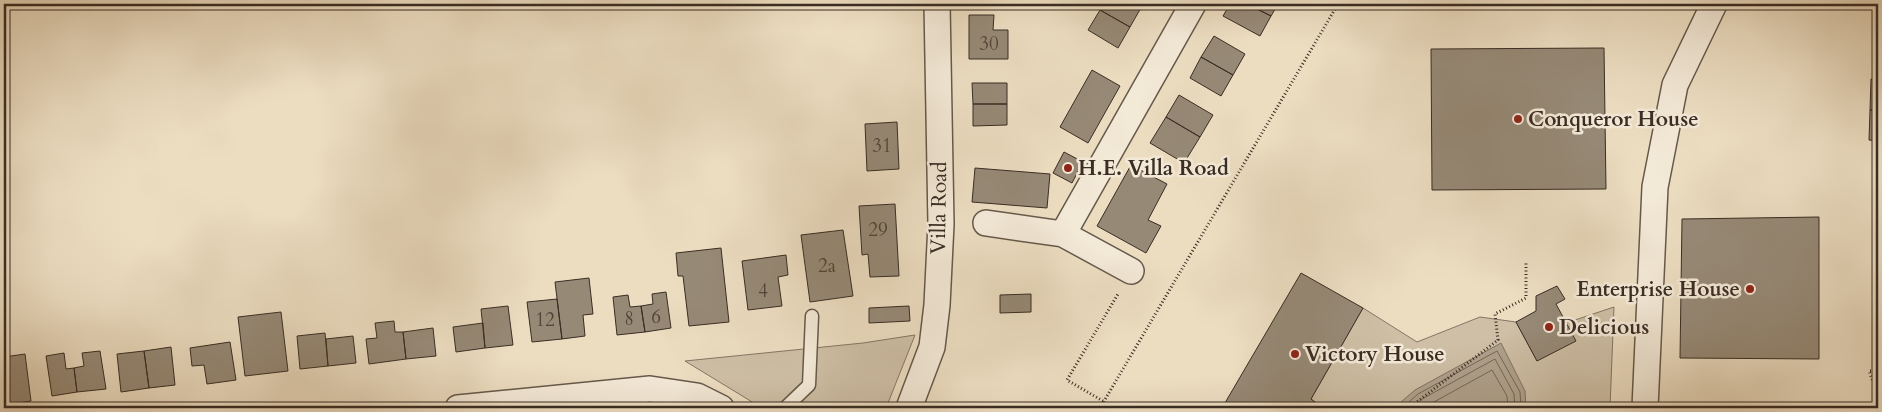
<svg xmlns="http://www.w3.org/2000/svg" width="1882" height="412" font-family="Cardo,serif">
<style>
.green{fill:#cebfa6;stroke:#847665}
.water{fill:#afa18c;stroke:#807362}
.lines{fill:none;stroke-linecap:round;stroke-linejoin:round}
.shore{stroke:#746758;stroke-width:1}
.building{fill:#968976;stroke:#392d24}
.lane-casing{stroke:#66594b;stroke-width:15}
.street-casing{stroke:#66594b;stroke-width:28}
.path{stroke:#392d24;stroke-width:3;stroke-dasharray:1 2.5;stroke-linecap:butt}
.lane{stroke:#f3e9d7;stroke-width:12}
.street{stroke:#f3e9d7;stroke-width:25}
.poi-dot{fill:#8f2418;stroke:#f3e9d7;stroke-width:2}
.labels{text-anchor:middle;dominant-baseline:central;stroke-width:5;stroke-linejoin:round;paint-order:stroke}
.number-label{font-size:19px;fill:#504438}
.poi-label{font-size:21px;font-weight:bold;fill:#392d24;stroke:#f3e9d7;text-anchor:start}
.street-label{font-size:21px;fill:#392d24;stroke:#f3e9d7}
</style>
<rect width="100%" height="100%" fill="#ecddc1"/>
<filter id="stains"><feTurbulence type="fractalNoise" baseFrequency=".004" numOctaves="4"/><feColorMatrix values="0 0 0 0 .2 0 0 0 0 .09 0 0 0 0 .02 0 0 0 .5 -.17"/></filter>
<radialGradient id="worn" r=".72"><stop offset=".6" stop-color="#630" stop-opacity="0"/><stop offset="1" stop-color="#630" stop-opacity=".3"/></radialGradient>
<path class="green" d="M1614,307L1610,408H1318L1319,405L1311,399L1363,308L1417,342L1480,317L1516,322L1537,361L1566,323Z
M915,335L886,408H762L685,361L863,343Z"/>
<path class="water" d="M1501,343L1525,391L1526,408H1394L1415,390Z"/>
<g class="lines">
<path class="shore" d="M1402,408L1418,394L1497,351L1520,392L1521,408
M1411,408L1422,399L1495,359L1514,394L1515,408
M1423,408L1492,370L1507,396L1508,408"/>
</g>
<path class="building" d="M1103,4H1137L1142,6L1130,27L1100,10Z
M1230,4H1247L1271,16L1260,36L1223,16Z
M1247,4H1278L1271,16Z
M1100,10L1130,27L1118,48L1088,30Z
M969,15H994L993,30H1008V59H969Z
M1214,36L1245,54L1233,75L1201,57Z
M1876,37H1878V68H1874Z
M1604,48L1606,189L1432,190L1431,49Z
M1201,57L1233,75L1221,96L1190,78Z
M1092,70L1120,86L1088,143L1060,127Z
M1871,79L1878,80V110H1870Z
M972,83H1007V104H973Z
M1179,95L1213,115L1200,137L1166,117Z
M973,104H1007V125L973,126Z
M1870,110H1878V141L1869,140Z
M1166,117L1200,137L1184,163L1150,143Z
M897,122L899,169L867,171L865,124Z
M1064,152L1083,162L1072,183L1053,173Z
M1131,165L1167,184L1148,220L1161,226L1146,253L1097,226Z
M975,168L1050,174L1047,208L972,202Z
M895,204L899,276L870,277L868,254L862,255L859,206Z
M1819,217V359L1680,358L1682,219Z
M843,230L853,296L810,302L801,235Z
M721,248L729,322L689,326L683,276H678L676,253Z
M786,255L788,275L778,277L782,306L748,310L742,261Z
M1301,273L1363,308L1311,399L1319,405L1318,408H1222Z
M589,278L593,314L583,315L585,336L562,339L555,282Z
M1557,286L1565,299L1556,304L1576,341L1537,361L1516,322L1536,311V296Z
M666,292L671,328L645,332L641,306L653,304L652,294Z
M1031,294V312L1000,313V295Z
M628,295L630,307L641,306L645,332L617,335L613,297Z
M557,299L562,339L532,342L527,302Z
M508,306L513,345L485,348L481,309Z
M909,306L910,321L869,323V308Z
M281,312L288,371L245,376L238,317Z
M394,321L395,332H403L406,359L369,364L366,339L377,338L375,323Z
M483,323L485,348L456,352L453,327Z
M433,328L436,356L406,359L403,332Z
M325,333L328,366L300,369L297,336Z
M353,336L356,363L328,366L326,339Z
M230,342L236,380L207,384L204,365L192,366L190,348Z
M171,347L175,385L149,388L144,351Z
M100,351L106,389L77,392L74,368L84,366L82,353Z
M144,351L149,388L121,392L117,354Z
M64,353L66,369L74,368L77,392L52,396L46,356Z
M25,354L31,401L4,405V357Z"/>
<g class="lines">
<defs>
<path id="lane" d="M785,408L809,385L812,316"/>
<path id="street" d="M986,223L1063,234L1131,271
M1063,234L1193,4
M458,408L650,389L697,396L721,408
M909,408L932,347L937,305L941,224L937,4
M1645,408L1655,187L1675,85L1714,4"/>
</defs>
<use href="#lane" class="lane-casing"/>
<use href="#street" class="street-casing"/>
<path class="path" d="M1878,371H1869L1878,395
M1103,401L1067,380L1118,294
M1100,408L1338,4
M1409,408L1498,340L1495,314L1526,298V263"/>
<use href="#lane" class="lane"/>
<use href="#street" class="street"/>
</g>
<g class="poi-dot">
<circle cx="1518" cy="119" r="5"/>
<circle cx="1068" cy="168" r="5"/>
<circle cx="1750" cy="289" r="5"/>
<circle cx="1549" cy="327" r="5"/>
<circle cx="1295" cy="354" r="5"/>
</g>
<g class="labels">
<g class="number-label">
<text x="989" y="44">30</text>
<text x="882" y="146">31</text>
<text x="878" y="230">29</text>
<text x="827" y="266">2a</text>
<text x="763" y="291">4</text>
<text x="656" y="317">6</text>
<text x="629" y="319">8</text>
<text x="545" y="320">12</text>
</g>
<g class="poi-label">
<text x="1528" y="119">Conqueror House</text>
<text x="1078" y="168">H.E. Villa Road</text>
<text x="1740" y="289" text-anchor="end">Enterprise House</text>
<text x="1559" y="327">Delicious</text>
<text x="1305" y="354">Victory House</text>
</g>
<g class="street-label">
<text transform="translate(939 208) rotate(-89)">Villa Road</text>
</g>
</g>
<rect width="1882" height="412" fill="none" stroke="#ecddc1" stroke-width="20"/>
<rect x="5" y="5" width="1872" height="402" fill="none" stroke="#392d24" stroke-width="2.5"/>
<rect x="10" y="10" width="1862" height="392" fill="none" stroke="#392d24"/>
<rect width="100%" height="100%" filter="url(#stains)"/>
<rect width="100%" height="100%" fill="url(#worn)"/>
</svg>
